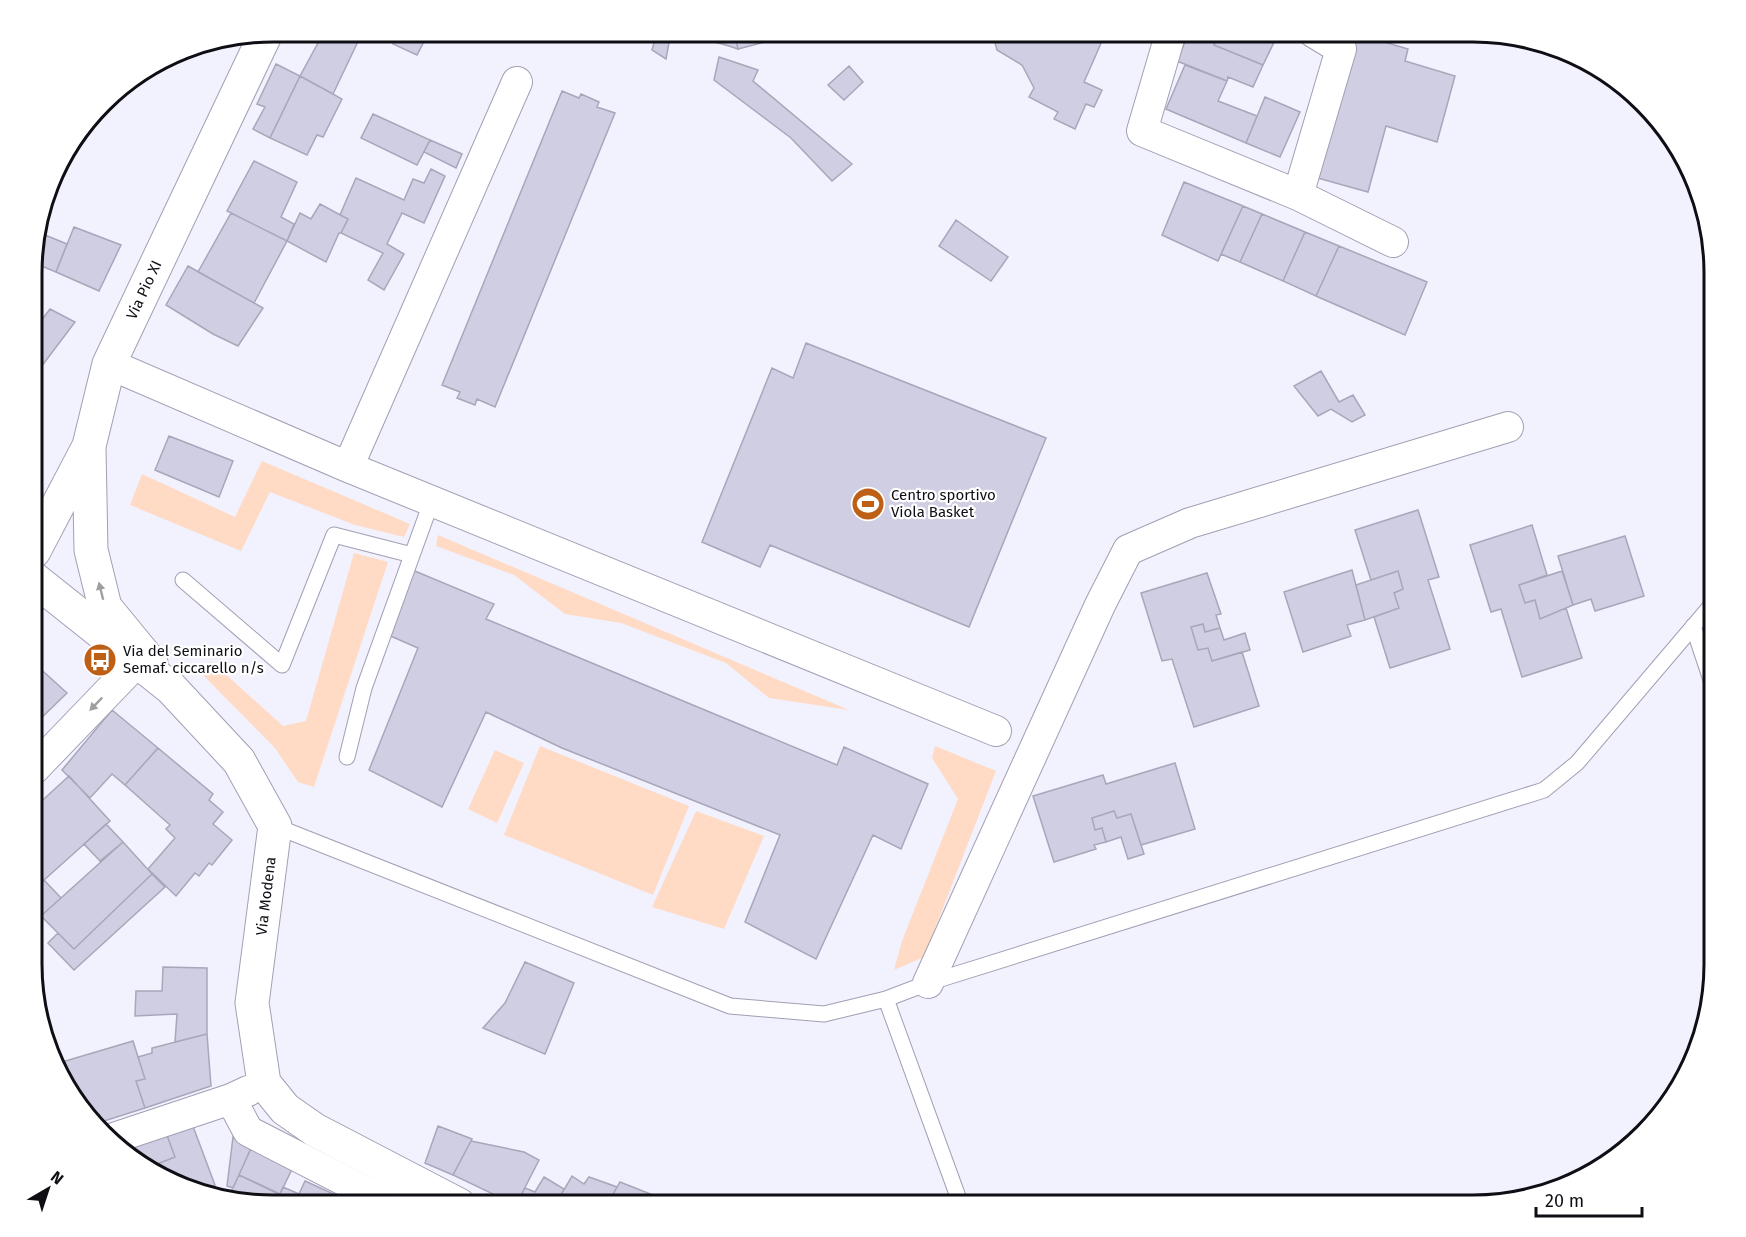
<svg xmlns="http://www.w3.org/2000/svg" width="1746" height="1237" font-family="'Fira Sans',sans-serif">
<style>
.green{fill:#ffdbc6}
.building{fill:#d0cee3;stroke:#a7a6ba;stroke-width:1.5}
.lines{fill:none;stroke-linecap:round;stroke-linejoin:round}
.service-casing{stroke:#a19fb3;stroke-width:17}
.minor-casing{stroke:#a19fb3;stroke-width:32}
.tertiary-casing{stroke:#a19fb3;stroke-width:35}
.secondary-casing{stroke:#a19fb3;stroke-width:35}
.service{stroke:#fff;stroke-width:15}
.minor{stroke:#fff;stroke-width:30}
.tertiary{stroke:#fff;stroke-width:33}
.secondary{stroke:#fff;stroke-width:33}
.oneway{fill:#9f9fa1}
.labels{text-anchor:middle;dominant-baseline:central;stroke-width:4.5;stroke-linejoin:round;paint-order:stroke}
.street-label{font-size:15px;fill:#0f0e15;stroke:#fff}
.poi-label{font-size:15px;fill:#0f0e15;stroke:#fff;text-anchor:start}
.rim{fill:none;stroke:#0f0e15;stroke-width:3}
</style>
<rect width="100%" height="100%" fill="#f2f1fe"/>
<path class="green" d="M262,461L410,524L404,537L355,525L270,492L241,551L130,505L142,474L235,517Z
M438,535L849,710L769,698L726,663L621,623L565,614L514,575L436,546Z
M354,553L388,562L314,787L298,782L275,748L200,672L211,661L283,726L306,721Z
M540,746L689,806L653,895L504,835Z
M935,746L996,771L924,957L894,970L902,941L958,799L932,758Z
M495,750L524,763L497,823L468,809Z
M696,811L764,836L724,929L652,907Z"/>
<path class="building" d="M324,32H358L362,33L333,94L300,76Z
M399,32H429L417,55L393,44Z
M657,32H671L666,59L652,50Z
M678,32H734L738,49L729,46Z
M734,32H776L777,39L738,49Z
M992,32H1106L1084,82L1102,90L1094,107L1086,104L1075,129L1054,119L1058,112L1029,97L1034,88L1022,65L997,50Z
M1189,32H1220L1214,45L1263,65L1253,87L1228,77L1227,81L1177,61Z
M1220,32H1279L1263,65L1214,45Z
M1354,33L1408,49L1405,61L1455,76L1437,142L1386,126L1368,192L1314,177Z
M719,57L758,70L753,81L852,164L832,181L791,138L714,80Z
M276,64L300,76L270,138L253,129L265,107L257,104Z
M1185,65L1227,81L1218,101L1257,116L1246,143L1166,109Z
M849,66L863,82L844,100L828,85Z
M300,76L342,99L323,137L317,135L307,155L270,138Z
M562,91L579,98L581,94L599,102L597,107L615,113L495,407L477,399L475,405L457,398L460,392L442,385Z
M1265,97L1300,112L1280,157L1246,143Z
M373,114L430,140L417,165L361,138Z
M430,140L462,154L456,168L424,152Z
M254,161L297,182L281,217L294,224L287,241L227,211Z
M431,169L445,176L424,223L402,213L387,244L404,254L384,290L368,280L383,253L341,233L348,219L340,215L356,178L404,200L413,179L424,183Z
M1184,182L1243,206L1218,261L1162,235Z
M320,204L348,219L341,233H339L326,262L287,241L300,213L311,219Z
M1243,206L1262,214L1240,262L1221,254Z
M231,213L287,241L254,303L198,272Z
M1262,214L1305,232L1283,281L1240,262Z
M956,220L1008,257L991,281L939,246Z
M74,227L121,245L99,291L56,272Z
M1305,232L1339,246L1316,296L1283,281Z
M40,233L67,244L56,272L34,263V248Z
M1339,246L1427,282L1405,335L1316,296Z
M188,266L263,308L238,346L213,334L166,305Z
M50,309L75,322L35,375L34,330Z
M806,343L1046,438L969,627L770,545L760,567L702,542L772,368L793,378Z
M1321,371L1339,402L1353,395L1365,415L1352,422L1331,409L1318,416L1294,386Z
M169,436L233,461L219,497L155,470Z
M1418,510L1439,577L1428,580L1450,649L1390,668L1374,617L1399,608L1394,593L1403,589L1398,571L1371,580L1355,530Z
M1532,525L1547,575L1519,585L1525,603L1535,600L1540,619L1566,608L1582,658L1522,677L1501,609L1491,612L1470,545Z
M1625,536L1644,596L1595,611L1591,599L1573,605L1558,556Z
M410,569L494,604L486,619L837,765L844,747L928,784L901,849L873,835L816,959L745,922L780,835L562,748L486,712L442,807L369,770L418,648L386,634Z
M1352,570L1365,620L1347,625L1351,636L1303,652L1284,592Z
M1398,571L1403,589L1394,593L1399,608L1365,620L1356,585Z
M1562,571L1573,605L1540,619L1535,600L1525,603L1519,585Z
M1207,573L1221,614L1216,615L1220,628L1205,632L1203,624L1191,627L1198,650L1208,648L1212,661L1242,652L1259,706L1194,727L1172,659L1162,661L1141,593Z
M1203,624L1205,632L1220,628L1224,640L1245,633L1250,650L1212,661L1208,648L1198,650L1191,627Z
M34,663L67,693L34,725Z
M112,710L158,748L125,785L112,774L90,798L62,770Z
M158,748L213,794L209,800L223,812L213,824L232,840L212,865L209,863L199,876L195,873L176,896L148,869L175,838L166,829L170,825L125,785Z
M1175,763L1195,829L1141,845L1131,814L1117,818L1114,811L1092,818L1095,830L1102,828L1106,842L1094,845L1096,849L1054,862L1033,796L1103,775L1106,784Z
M69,776L110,821L44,880L34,871V808Z
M1114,811L1117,818L1131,814L1144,854L1128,859L1121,837L1106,842L1102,828L1095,830L1092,818Z
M106,824L123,842L100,861L84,844Z
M123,842L152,874L74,949L41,916Z
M34,871L44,880L34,890Z
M152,874L165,887L74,970L48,943L58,933L74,949Z
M44,880L61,898L41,916L34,908V890Z
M525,962L574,983L545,1054L483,1028L505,1003Z
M163,967L207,968V1034L175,1042L177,1014L135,1016L136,991H162Z
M207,1034L211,1086L145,1108L136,1081L145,1079L138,1057L152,1053V1048Z
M133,1041L145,1079L136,1081L145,1108L98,1123L71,1093L62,1062Z
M56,1061L62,1062L71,1093L64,1085Z
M191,1121L215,1185L199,1191L181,1187L147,1168L175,1157L165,1130Z
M438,1126L472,1139L453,1175L425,1163Z
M165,1130L175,1157L147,1168L126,1155L119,1148Z
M233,1137L252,1146L233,1188L227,1186Z
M471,1141L524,1152L539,1160L516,1205L453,1175Z
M252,1146L294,1165L280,1194L239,1175Z
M239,1175L295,1202L293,1205H257L228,1198Z
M572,1176L584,1184L589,1177L617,1187L607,1205H555Z
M544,1177L564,1189L555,1205H516L525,1188L535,1192Z
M305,1181L338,1196L333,1205H293L295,1202L280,1194L283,1187L299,1194Z
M620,1182L678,1205H607Z"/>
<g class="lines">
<defs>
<path id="service" d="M183,580L282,665L334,535L412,555
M1693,626L1714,689
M347,757L364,688L432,500
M275,826L730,1006L824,1014L886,999L928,983L1544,790L1577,763L1714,602
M886,999L961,1205"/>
<path id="minor" d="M1171,32L1142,131L1298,195L1393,242
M1298,195L1341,49L1313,32
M109,364L348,467L996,731
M348,467L517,82
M34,769L137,662
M928,983L1100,605L1128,550L1190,523L1508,427
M231,1099L248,1131L392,1205
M111,1139L231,1099L248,1091"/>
<path id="tertiary" d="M89,448L91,550L105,607L151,663
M34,551L89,446L109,364L266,33"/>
<path id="secondary" d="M34,579L171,688L239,761L275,826L252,1003L264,1083L285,1109L315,1130L459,1205"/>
</defs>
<use href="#service" class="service-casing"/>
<use href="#minor" class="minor-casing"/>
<use href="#tertiary" class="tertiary-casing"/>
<use href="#secondary" class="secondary-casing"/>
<use href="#service" class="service"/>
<use href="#minor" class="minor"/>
<use href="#tertiary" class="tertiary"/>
<use href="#secondary" class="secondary"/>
</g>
<defs><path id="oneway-solid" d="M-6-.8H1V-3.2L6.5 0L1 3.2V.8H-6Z" transform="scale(1.5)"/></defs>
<g class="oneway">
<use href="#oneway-solid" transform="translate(101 591) rotate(-104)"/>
<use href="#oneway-solid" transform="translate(96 704) rotate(134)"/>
</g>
<defs>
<symbol id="stadium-disc" viewBox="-11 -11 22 22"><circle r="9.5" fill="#bd5f14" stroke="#fff"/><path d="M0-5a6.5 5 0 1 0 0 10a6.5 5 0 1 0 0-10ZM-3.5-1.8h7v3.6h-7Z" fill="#fff"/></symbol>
<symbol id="bus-disc" viewBox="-11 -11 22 22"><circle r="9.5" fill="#bd5f14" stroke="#fff"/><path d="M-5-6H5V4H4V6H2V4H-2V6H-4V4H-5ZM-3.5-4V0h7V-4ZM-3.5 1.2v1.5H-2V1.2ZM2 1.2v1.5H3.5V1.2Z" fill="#fff"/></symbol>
</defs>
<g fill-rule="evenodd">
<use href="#stadium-disc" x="849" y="485" width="38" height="38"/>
<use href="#bus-disc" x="81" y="641" width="38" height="38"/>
</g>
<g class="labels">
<g class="street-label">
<text transform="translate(144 290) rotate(-65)">Via Pio XI</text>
<text transform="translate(266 896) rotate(-83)">Via Modena</text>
</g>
<g class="poi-label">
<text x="891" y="495">Centro sportivo<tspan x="891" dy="17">Viola Basket</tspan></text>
<text x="123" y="651">Via del Seminario<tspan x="123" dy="17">Semaf. ciccarello n/s</tspan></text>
</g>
</g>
<path d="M0 0H1746V1237H0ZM273 42H1473A231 231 0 0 1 1704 273V964A231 231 0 0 1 1473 1195H273A231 231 0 0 1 42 964V273A231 231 0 0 1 273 42Z" fill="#fff" fill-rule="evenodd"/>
<path class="rim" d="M273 42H1473A231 231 0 0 1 1704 273V964A231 231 0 0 1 1473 1195H273A231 231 0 0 1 42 964V273A231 231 0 0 1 273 42Z"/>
<g transform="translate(48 1189) rotate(39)" stroke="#ffffff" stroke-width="4.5" paint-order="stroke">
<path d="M0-4.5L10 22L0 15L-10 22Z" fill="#0f0e15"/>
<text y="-9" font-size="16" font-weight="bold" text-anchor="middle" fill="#0f0e15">N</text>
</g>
<path d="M1536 1207v9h106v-9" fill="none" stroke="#0f0e15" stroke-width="3"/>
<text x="1545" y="1207" font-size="18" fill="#0f0e15" stroke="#ffffff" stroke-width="4.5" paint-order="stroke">20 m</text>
</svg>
